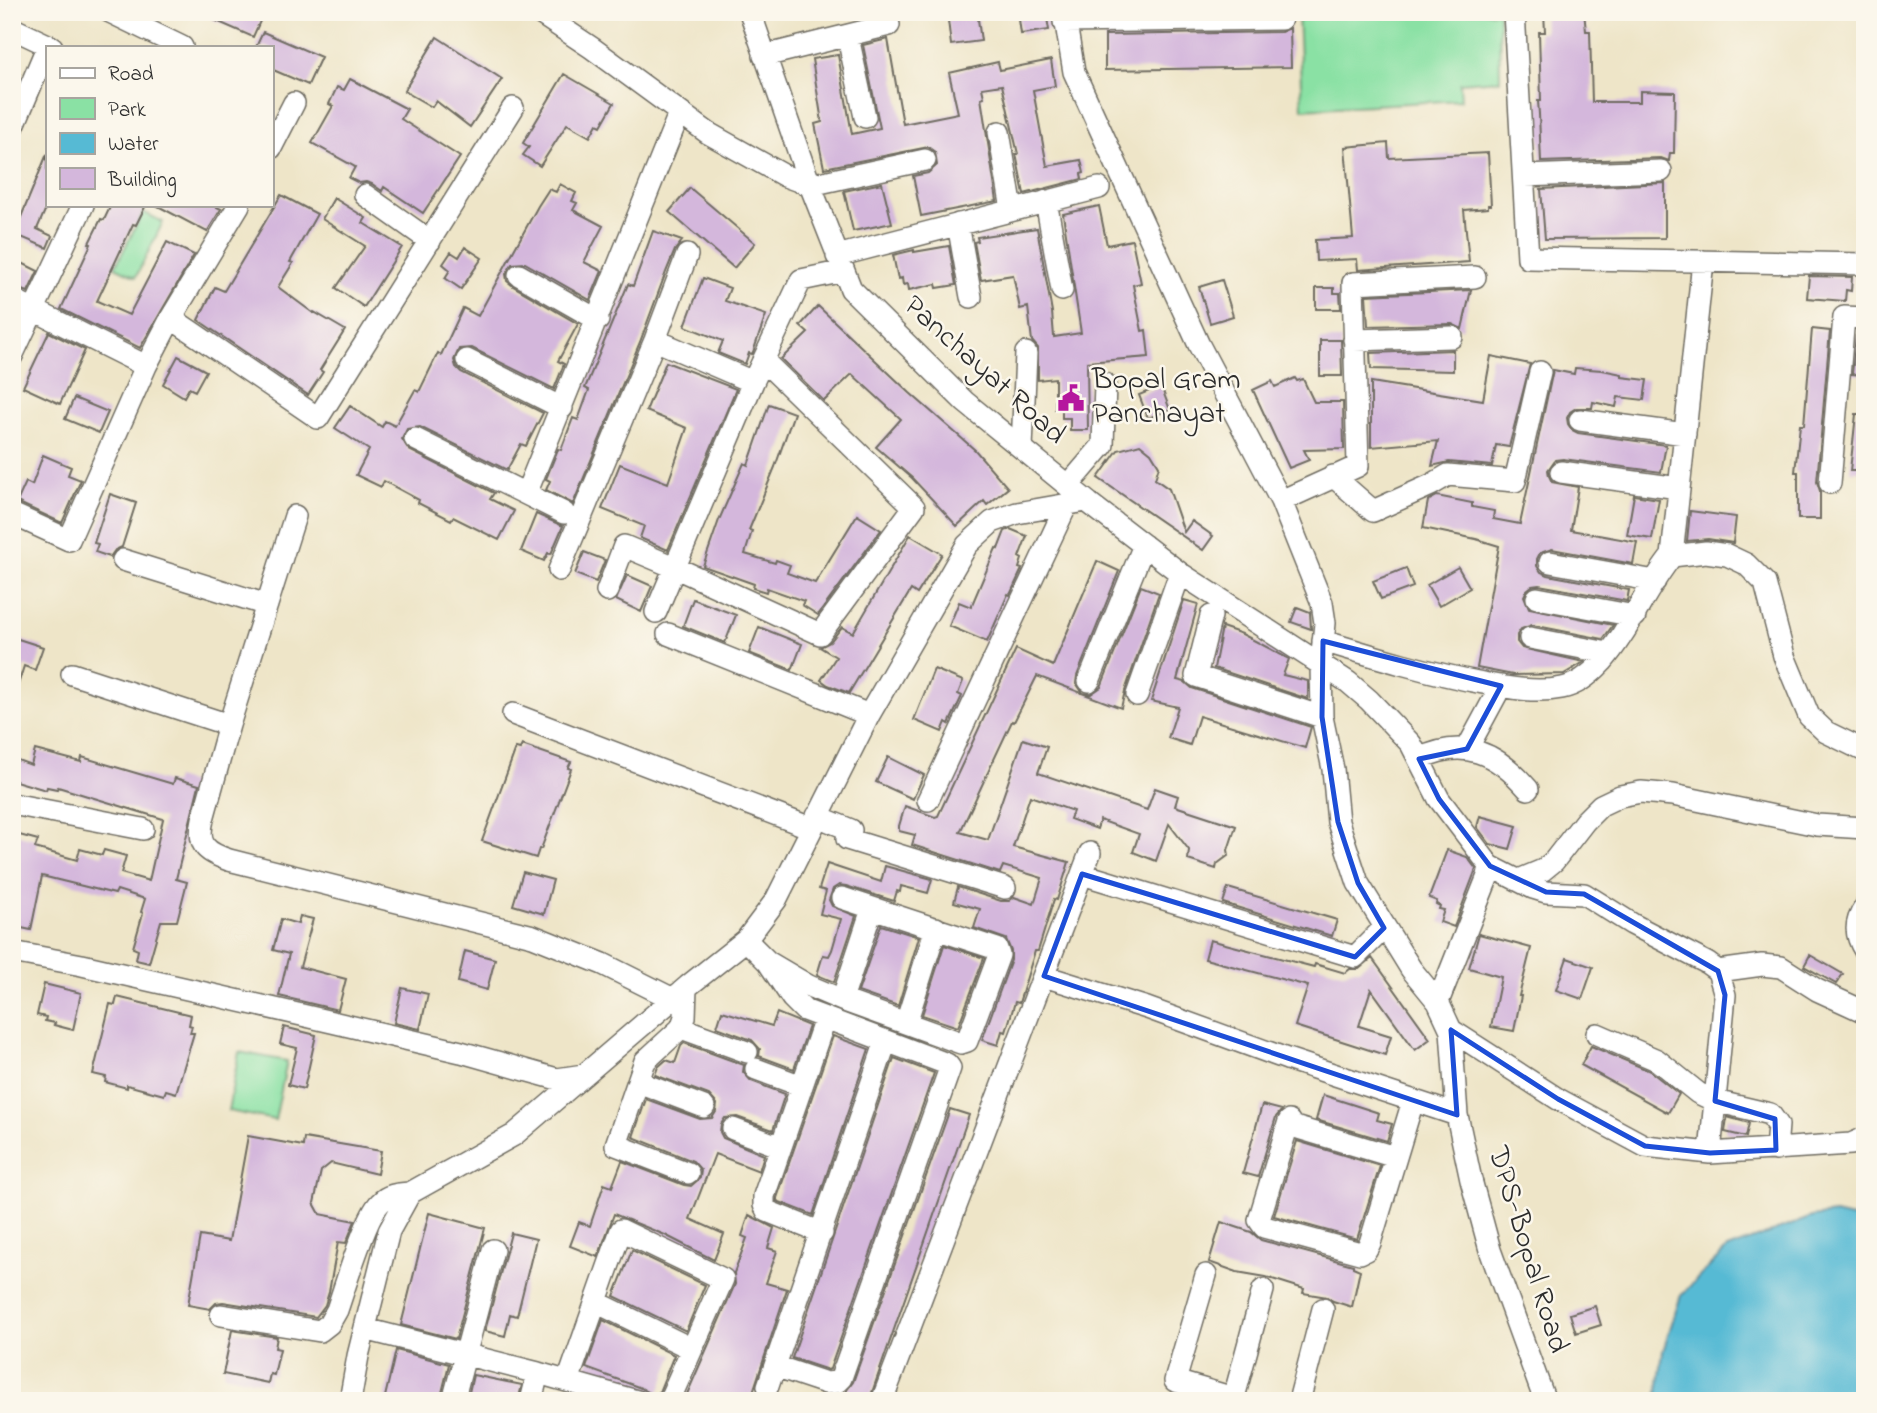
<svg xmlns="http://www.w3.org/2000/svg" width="1877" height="1413" font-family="'Indie Flower',sans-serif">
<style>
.green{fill:#8ae1a4;stroke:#5a8668;stroke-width:2}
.water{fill:#56bad4;stroke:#407280;stroke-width:2}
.building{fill:#d4b7dc}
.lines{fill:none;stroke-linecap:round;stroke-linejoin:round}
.minor-casing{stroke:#6f6c62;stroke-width:24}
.minor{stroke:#fff;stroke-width:21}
.marked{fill:none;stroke:#1d4ed8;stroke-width:5;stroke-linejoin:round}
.labels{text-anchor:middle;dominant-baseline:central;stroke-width:5;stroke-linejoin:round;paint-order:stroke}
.street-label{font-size:30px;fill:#2b2b2b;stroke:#fbf7ec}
.poi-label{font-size:30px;fill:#2b2b2b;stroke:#fbf7ec;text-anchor:start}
</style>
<rect width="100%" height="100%" fill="#fbf7ec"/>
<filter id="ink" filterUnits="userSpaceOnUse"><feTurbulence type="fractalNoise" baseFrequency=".0143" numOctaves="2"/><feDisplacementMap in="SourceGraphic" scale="14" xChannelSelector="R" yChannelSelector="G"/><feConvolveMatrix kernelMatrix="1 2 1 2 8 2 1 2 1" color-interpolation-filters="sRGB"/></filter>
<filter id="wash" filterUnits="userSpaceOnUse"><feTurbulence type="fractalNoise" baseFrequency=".00686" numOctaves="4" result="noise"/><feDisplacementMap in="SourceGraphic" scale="28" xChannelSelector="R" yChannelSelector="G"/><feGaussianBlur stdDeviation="1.57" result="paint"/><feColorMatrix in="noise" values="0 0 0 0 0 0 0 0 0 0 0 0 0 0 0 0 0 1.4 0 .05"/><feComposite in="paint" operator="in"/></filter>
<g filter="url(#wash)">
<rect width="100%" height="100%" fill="#eee5c8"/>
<path class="green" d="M1298,12H1499L1500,80L1460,83L1461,100L1302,109Z
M143,212L163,222L136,277L115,267Z
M239,1052L287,1061L275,1120L228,1111Z"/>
<path class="water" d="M1835,1214L1865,1221V1401H1657L1663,1351L1681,1295L1727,1249L1812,1217Z"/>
<g id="blocks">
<path class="building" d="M196,12H264L253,37Z
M947,12H977L981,41L951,45Z
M1018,12H1046L1049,30L1021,34Z
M1544,12H1584L1586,31H1590L1592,102H1640V91L1675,92L1674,153H1670L1669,161L1661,158L1541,162L1539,114L1538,101H1541L1539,32H1545Z
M1290,28L1291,67L1105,70V35L1281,32Z
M263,32L321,57L308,85L271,69V47H256Z
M437,37L502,79L470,127L436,101L432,107L404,91Z
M888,39L903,124L958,113L949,73L998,62L1000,70L1051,60L1055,86L1033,90L1047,166L1081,160L1084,173L1081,174L1082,179L1024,194L1016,154H1018L1002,85L982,88L984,97L981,98L997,201L921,216L913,176L928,173L937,165L935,152L928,147L824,168L815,124L822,122L812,59L838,55L852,134L880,128L863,45Z
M564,74L614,103L601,126L597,124L590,137L567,124L540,166L523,155L529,147L523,143Z
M350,79L407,109L401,119L460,157L423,213L384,187L382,191L372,184L366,182L359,183L349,178L355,167L312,143L333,106L329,104L337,87L344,90Z
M1388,143L1389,158L1488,153L1491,205H1488V208L1464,210L1469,262L1358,270L1357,259L1316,261L1315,240L1353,238L1345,147Z
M47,154V206L37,229L52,236L47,248L14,234Z
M882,183L892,223L853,231L844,191Z
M1665,183V238L1545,239L1541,189Z
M560,184L576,193L572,201L577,203L573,210L603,226L584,262L602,271L590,300L525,263L512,264L506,274L507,281L513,286L578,324L558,361L564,364L554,389L472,348L459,349L454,360L456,367L461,372L543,413L526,446L521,444L507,470L420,427L407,429L402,439L409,450L494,493L490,499L514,511L499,540L453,517L451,520L418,503L419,500L384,481L381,487L356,475L369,450L335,428L350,406L382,427L385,421L395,426L415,390L419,392L438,353L441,355L463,308L478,316L538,206L549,189L556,192Z
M690,188L755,243L734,268L669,212Z
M281,195L317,214L290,262L293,263L278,287L313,313L314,312L345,330L320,370L323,372L308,395L198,320L215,287L224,291Z
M334,198L366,218L363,223L402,247L364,307L336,288L365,246L322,219Z
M111,205H146L136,225L133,224L97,301L129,315L167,242L194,255L140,348L61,309L91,244L89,243L101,219L104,220Z
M156,205H213L221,209L207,232Z
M1099,206L1107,245L1132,240L1141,283L1133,285L1142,331L1146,330L1149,357L1087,362L1088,430H1070V418H1062V409H1055V378L1038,380V348L1032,341L1028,307L1020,309L1013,275L981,280L974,242L978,241L977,237L1037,228L1052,312L1054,337L1081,333L1063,214Z
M653,231L682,241L675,250L666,272L640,342L573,504L546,490L550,481L546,479L558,449L561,450L573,418L578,420L589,390L585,388L628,284L633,286Z
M949,246L956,285L937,288L936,284L909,290L908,284L903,285L902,278L898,279L893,255L914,250V252Z
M465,247L482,258L461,289L445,278L450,270L443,264L451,252L459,257Z
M16,260L38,271L28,292L12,286V267Z
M1809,276L1852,277L1851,291L1846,290L1845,301L1807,298Z
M703,278L730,288L725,301L766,315L753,352L752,354L749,353L745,364L718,353L723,341L685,326Z
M1222,280L1233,316L1210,323L1199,287Z
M1316,288H1334V293H1340L1341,309H1316Z
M1471,290L1462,329L1452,324L1368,326L1366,295Z
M818,306L910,393L975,450L1008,488L987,505L984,501L957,526L912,478L876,447L901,419L852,374L824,401L781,359L808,333L800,326Z
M1812,329L1830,331L1817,482L1820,491V519H1798V472H1795L1800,425H1804Z
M49,332L85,350L60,404L23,387Z
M1856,336H1865V375L1852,374Z
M1320,340H1341L1342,376H1320Z
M1453,350V371L1371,369L1370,353Z
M178,356L206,371L195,391L189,388L184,397L163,384Z
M1491,356L1530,364L1509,447L1496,445L1492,466L1449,462L1432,466L1438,441L1371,447V382L1483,400Z
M666,362L736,389L668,550L640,538L644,526L602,509L620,464L668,483L687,428L646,411Z
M1575,368L1602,370L1622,374V377L1647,380L1644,400L1618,397L1616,407L1593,402L1592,408H1576L1570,412L1567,418L1568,424L1572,430L1578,433L1666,445L1661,472L1563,459L1555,460L1548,470L1549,476L1552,482L1578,487L1571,530L1637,542L1633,564L1552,549L1540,553L1537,559V566L1541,572L1548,575L1629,590L1627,601L1539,585L1532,586L1527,590L1524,596L1529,608L1613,625L1603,639L1532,625L1521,629L1517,635V642L1522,648L1584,662L1564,674L1513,675L1477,668L1499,546L1476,539L1423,528L1428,501L1437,496L1472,503V507L1494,511L1493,519L1520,524L1553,370L1574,374Z
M1295,378L1297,381L1303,379L1314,402H1343L1344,449L1304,450L1309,460L1289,468L1253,390L1272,381L1275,387Z
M1161,386L1170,410L1148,418L1139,395Z
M74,398L108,412L99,433L65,419Z
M769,404L794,413L775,467L749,530L752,531L745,554L775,563L776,560L790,565L787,573L815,583L857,515L881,530L818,615L802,605L804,601L767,588L766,592L753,588L754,584L703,566L719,520L744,463L748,465Z
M1856,414H1865V471H1850Z
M1140,444L1151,453L1159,466L1155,479L1169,489L1184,532L1192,521L1213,536L1203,550L1098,478L1118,450Z
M43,455L71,467L68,475L81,480L62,523L17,502L26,482L32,485Z
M110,494L136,503L122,547L115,550L110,557L95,552L98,544L94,543Z
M1634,495L1659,499L1652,539L1627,535Z
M1690,511L1736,517L1733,543L1708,539L1687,541Z
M536,514L563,526L551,554L548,553L544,561L521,551Z
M1010,529L1027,536L1019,557L1022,559L1019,568L1022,569L1010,595L1008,594L987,642L949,626L959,602L971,607L996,548L998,549L1005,531Z
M910,535L942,554L917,594L911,590L849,693L828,685L821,680L836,657L820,647L830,642L842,627L853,633Z
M584,552L605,560L596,582L575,574Z
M1097,561L1119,571L1077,676L1076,683L1083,693L1091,694L1101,687L1141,586L1159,593L1125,691L1121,708L1037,676L1014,722L1012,721L960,832L988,840L1023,739L1047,747L1038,773L1147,810L1155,788L1178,796L1175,806L1236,826L1228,850L1229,855L1217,864L1216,869L1188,860L1189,850L1169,824L1156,861L1133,852L1139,834L1100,820L1097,829L1070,819L1073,811L1030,796L1013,847L1069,862L1057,900L1054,899L1038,951H1035L1019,1003L1015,1002L1006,1032L1002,1031L998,1045L982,1040L1011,960V951L1006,939L974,928L980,909L954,902L958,887L1001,901H1009L1014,897L1034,904L1042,878L1003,866L1000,873L912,845L915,835L899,831V826L905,806L935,817L938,816L1016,649L1053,666Z
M1458,567L1470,588L1439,606L1427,585Z
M1406,568L1413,587L1381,599L1373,581Z
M627,575L652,586L641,612L616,600Z
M693,599L736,615L725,643L683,626Z
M1184,600L1198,604L1177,680L1185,682L1192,688L1311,727L1305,748L1199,716L1190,745L1168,738L1178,707L1151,701Z
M1297,607L1310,612L1311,629L1291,622Z
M759,627L802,644L792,670L749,653Z
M1222,627L1242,634L1289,659L1283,675L1308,681V699L1214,668Z
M15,638L43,647L35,670L24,666L15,694L12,693V646Z
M934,669L963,681L958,694L962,696L949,724L946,722L942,732L914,720Z
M522,745L571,762L568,768L571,769L541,849H539L536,858L482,841L516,748L520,749Z
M35,750L81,762L82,757L173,784L175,778L199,785L176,879L187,882L177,921H161L149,963L136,960L138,950L133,948L143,913L141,912L145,899L117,890L115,894L42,876L31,930L12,926V896L19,870L12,868V833L38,840L35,848L77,860L80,849L102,855L104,850L126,856L121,873L149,881L163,819L58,787L57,789L47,787L46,790L12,780V758L31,765Z
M888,757L924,775L913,799L876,782Z
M1480,816L1517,826L1510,849L1490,844L1477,827Z
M1447,850L1467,857L1476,869L1454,927L1440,922L1444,910L1439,909L1440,906L1436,904L1437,901L1429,898Z
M827,864L881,882L885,866L932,879L928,893L901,886L900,892L897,891L894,901L846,886L839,885L833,889L829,900L832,906L856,916L834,982L817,975L823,955L829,956L832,950L841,919L820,914L826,891L819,889Z
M523,872L553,880L544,914L513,905Z
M1228,888L1337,920L1332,936L1223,903Z
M300,916L313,919L300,967L346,979L338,1010L279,996L289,954L273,950L281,919L298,924Z
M881,925L919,937L898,1006L858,992Z
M1479,934L1531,948L1519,996H1521L1514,1031L1491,1027L1501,977L1469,968Z
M1210,940L1314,967L1315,964L1345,973L1350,969H1359L1372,958L1430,1039L1415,1050L1371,989L1359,1026L1391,1036L1385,1055L1295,1026L1308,986L1205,959Z
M944,945L984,958L958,1027L922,1015Z
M465,951L495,959L487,990L458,982Z
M1810,955L1843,974L1836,984L1804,966Z
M1567,958L1593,967L1582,999L1556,990Z
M44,984L81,993L73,1030L54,1025L55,1023L45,1021L46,1017L37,1015Z
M402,988L428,994L420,1029L394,1023Z
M117,997L191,1015L189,1025L192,1026L190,1033H194L176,1093L166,1090L164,1095L127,1085V1088L105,1082L106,1077L93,1074L110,1004L115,1005Z
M722,1011L772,1026L777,1013L809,1026L794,1069L759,1056L760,1049L752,1040L717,1027Z
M284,1027L316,1035L304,1089L288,1085L297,1048L280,1044Z
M833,1036L869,1049L813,1215L777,1201V1198Z
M684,1043L744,1065L743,1072L751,1081L785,1094L773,1130L737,1117L725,1118L721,1124L720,1132L723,1138L764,1155L759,1171L715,1154L690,1219L724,1234L714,1260L665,1235L614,1214L598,1257L570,1246L579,1222L590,1226L604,1184L612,1187L622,1161L684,1185L691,1186L700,1178L701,1170L693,1161L633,1137L646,1099L700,1119L712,1118L716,1112L717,1104L709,1095L655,1075L658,1067L666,1060L675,1063L681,1046Z
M1591,1046L1650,1071L1679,1094L1668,1113L1581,1065Z
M894,1058L934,1073L830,1369L828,1370L792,1358Z
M1323,1095L1379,1113L1377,1120L1392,1124L1387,1141L1316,1120Z
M1262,1105L1282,1110L1276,1117L1258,1177L1243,1173Z
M950,1109L969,1115L869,1401H844L847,1390L853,1382Z
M1727,1117L1749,1123L1746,1137L1725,1132Z
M248,1136L303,1146L304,1138L381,1151L377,1174L331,1163L321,1171L314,1203L320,1214L355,1221L346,1243L338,1242L329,1292L325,1305L316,1317L223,1302L216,1303L210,1309L188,1305L200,1236L229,1241Z
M1297,1141L1380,1166L1357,1239L1274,1216Z
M429,1213L485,1228L456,1339L401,1325Z
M749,1215L774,1228L768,1248L777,1251L766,1283L787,1289L750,1401H684L735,1284L734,1273L747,1238L742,1236Z
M1221,1222L1251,1232L1261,1240L1353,1265V1267L1360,1270L1352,1307L1333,1301L1327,1297L1303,1293L1304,1289L1266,1277L1237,1272L1209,1262Z
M511,1233L536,1239L517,1316L510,1314L505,1336L485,1331Z
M632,1250L705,1285L686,1331L614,1296Z
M1595,1306L1601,1325L1576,1333L1570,1314Z
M603,1320L674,1355L657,1397L641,1388L586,1368Z
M232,1330L277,1337L275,1348L280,1349L274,1375L270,1374L268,1383L223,1374Z
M396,1350L449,1364L440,1401H384Z
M473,1375L522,1385L518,1401H467Z"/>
</g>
</g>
<g filter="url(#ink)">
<use href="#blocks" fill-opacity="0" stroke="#6f6c62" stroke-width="2"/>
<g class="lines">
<defs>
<path id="minor" d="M110,12L182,47
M538,12L592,48L708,133L785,176L810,185L925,160
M750,12L810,185L851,289L965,402L1089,503L1180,573L1348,682L1369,700L1411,744L1439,799L1490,866L1488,876L1438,1002
M1064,12L1074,72L1199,345L1281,501L1322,603L1325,623L1321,663L1322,717L1333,769L1338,822L1358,883L1411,969L1438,1002L1451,1030L1457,1115L1471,1180L1490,1250L1545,1401
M1514,12L1528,258L1865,264
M1064,22L1281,19
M16,30L52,47
M848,37L865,117
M764,56L889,25
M12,130L48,45
M999,132L1012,210
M271,148L294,103
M1524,176L1661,171
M365,195L430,241
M1046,201L1062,290
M239,205L171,318L318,418L513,108
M958,224L971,297
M837,256L1099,188
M519,275L598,320
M12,299L146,366
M655,340L753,382
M1354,340L1452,337
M12,356L83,205
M467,360L562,408
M1580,420L1685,434
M415,439L564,513
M1022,448L1026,353
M1561,472L1679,488
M1333,476L1373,511L1431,485L1448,475L1515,481L1540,372
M1830,483L1844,317L1865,318
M1068,486L1103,445L1105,384
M526,494L679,114
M1281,501L1358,466L1353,283L1475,277
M12,514L69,540L146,366L171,318
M295,516L229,725L203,819C197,845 205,852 229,860L533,936L603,964L673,999
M1672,556L1703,261
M123,560L267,605
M1550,562L1655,581
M559,570L655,340L687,255
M607,591L624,546L674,567L820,634L914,507L763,360
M1537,598L1635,616
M656,612L753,382L801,280L844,271
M1211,616L1196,676L1322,717
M668,634L869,715
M1530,638L1608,653
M1323,641C1376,657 1429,673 1483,683C1509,688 1536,693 1562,688C1578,685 1591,674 1602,662C1630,630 1645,589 1672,556L1706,552L1727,555L1746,564L1765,583L1784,656L1809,716L1826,732L1865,751
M72,674L229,725
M1089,681L1144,545
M1137,695L1180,573
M513,714L811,828
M1467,749L1501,686
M1419,759C1464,737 1497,753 1528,789
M928,800L1067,504
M12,804L143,829
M817,816L851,830L847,839L1005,888
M1490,866L1533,888L1546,892L1584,894L1632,924L1707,963L1718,971L1725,995L1710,1153
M1082,874L1355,957L1384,928
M1519,880L1543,870L1554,861L1585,821L1601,805L1620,796L1641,792L1673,795L1817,825L1865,828
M1865,907C1854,923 1855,935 1865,951
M746,940L768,962L792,998L804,1010L947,1064L950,1068L841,1378L837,1382L826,1383L775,1366
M12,952L82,965L306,1016L461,1052L557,1079L584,1075
M770,963L809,986L842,1000L961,1043L967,1041L999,955L997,949L842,898
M1718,971L1762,965L1781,967L1817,990L1865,1012
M1044,976L1147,1008L1287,1059L1457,1115
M686,988L685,1017L681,1028L645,1061L616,1145L688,1173
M842,1000L872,909
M906,1023L936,928
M681,1028L747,1052
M1451,1030L1558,1099L1645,1146L1710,1153L1851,1144L1865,1138
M1597,1034L1657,1060L1698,1093L1715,1101L1770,1114L1778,1125L1776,1150
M756,1069L802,1086
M638,1082L704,1107
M1289,1121L1259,1220L1264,1227L1360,1253L1366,1250L1370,1243L1413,1101
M1288,1125L1395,1157
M733,1129L781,1147
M822,1233L767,1211L764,1205V1196L825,1019
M1206,1275L1175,1381L1234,1398
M596,1302L692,1349
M221,1315L320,1331L329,1324L337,1310C345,1287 365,1218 380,1203C388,1194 399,1194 410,1193
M365,1329L538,1373L637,1401
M568,1381L621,1230L723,1279L669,1401
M768,1386L886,1041
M350,1401L358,1356L389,1231L410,1193L514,1135L688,986L746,940L776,900L869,715L967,545L992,522L1017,513L1086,501
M453,1401L493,1250
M531,1401L538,1373
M882,1401L1090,853
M1233,1401L1263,1290
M1299,1401L1323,1309"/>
</defs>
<use href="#minor" class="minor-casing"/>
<use href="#minor" class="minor"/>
</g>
</g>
<path class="marked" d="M1323,641L1501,686L1467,749L1419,759L1439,799L1490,866L1546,892L1584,894L1718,971L1725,995L1715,1101L1775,1119L1776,1150L1710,1153L1645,1146L1558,1099L1451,1030L1457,1115L1044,976L1082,874L1355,957L1384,928L1358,883L1338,822L1322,717Z"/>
<defs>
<symbol id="civic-bare" viewBox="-9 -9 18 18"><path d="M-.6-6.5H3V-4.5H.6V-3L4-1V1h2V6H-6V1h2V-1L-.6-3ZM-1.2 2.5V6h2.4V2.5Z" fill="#b5179e" stroke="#fbf7ec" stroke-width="2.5" paint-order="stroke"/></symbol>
</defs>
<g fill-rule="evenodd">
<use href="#civic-bare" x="1052" y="379" width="38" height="38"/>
</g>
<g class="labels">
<g class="street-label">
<text transform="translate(984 371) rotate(42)">Panchayat Road</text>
<text transform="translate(1527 1250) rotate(73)">DPS-Bopal Road</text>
</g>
<g class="poi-label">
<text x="1092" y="381">Bopal Gram<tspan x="1092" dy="34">Panchayat</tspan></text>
</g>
</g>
<rect width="1877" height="1413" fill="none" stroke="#fbf7ec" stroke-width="42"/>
<rect x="46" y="46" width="228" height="161" fill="#fbf7ec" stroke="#a8a59f" stroke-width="2"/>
<rect x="60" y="68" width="35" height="10" fill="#ffffff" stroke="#a8a59f" stroke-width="2"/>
<text x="108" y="80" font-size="21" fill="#2b2b2b">Road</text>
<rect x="60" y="98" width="35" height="21" fill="#8ae1a4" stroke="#a8a59f" stroke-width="2"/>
<text x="108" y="116" font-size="21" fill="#2b2b2b">Park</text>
<rect x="60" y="133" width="35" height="21" fill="#56bad4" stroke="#a8a59f" stroke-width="2"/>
<text x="108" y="150" font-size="21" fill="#2b2b2b">Water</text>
<rect x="60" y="168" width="35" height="21" fill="#d4b7dc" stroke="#a8a59f" stroke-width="2"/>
<text x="108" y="186" font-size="21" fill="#2b2b2b">Building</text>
</svg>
